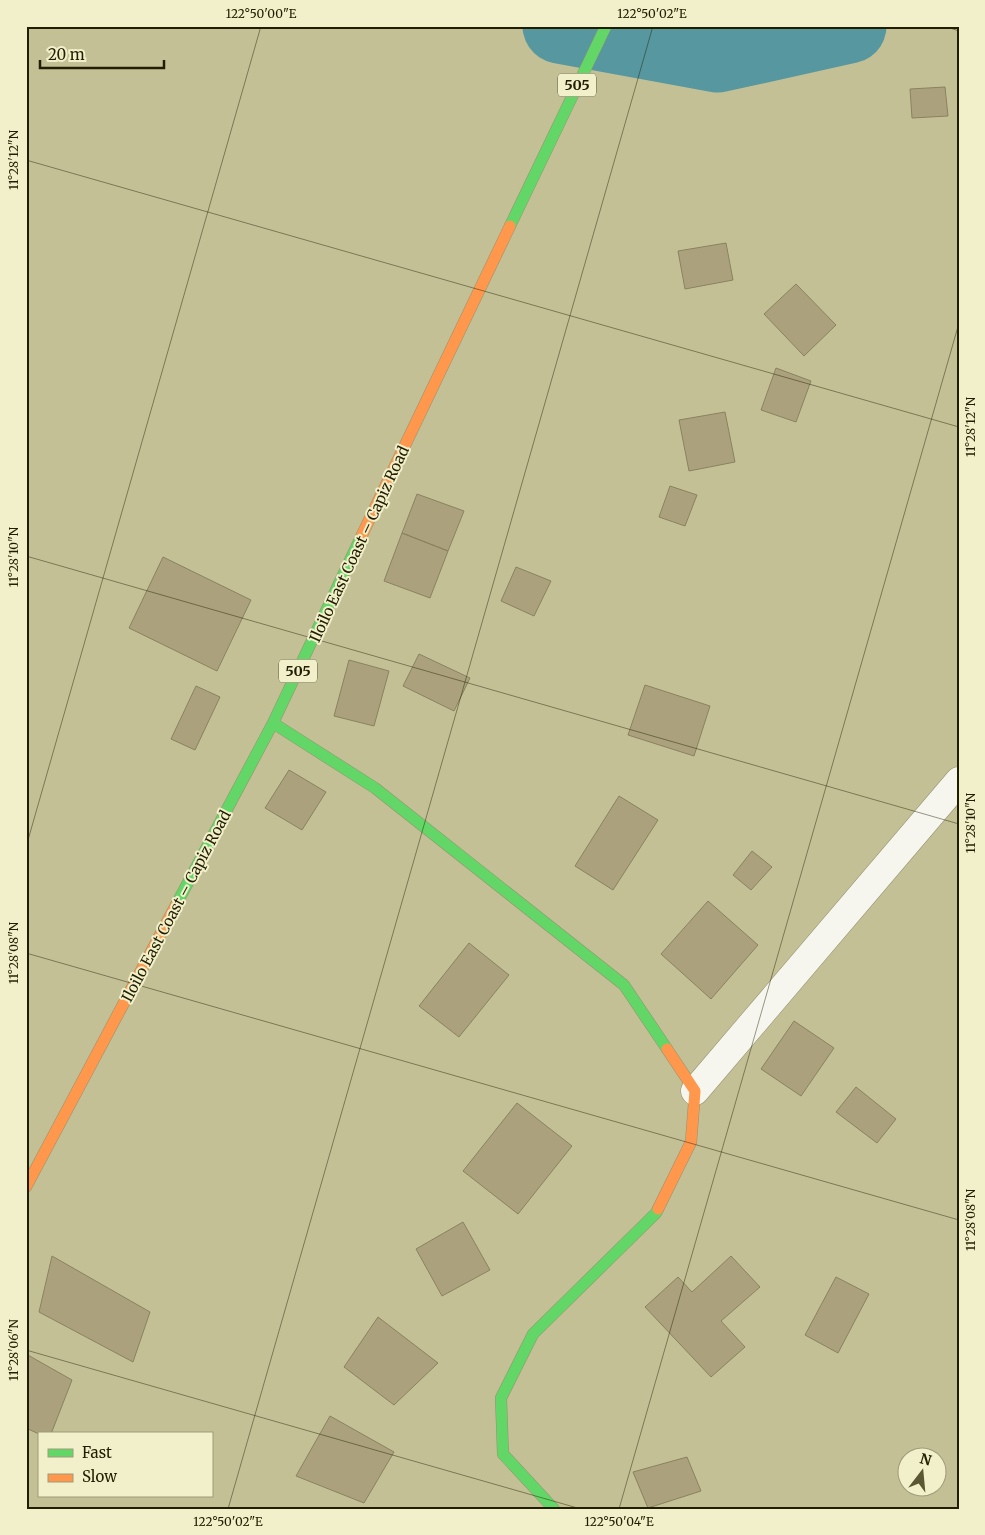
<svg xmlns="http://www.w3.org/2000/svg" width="985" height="1535" font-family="Merriweather,serif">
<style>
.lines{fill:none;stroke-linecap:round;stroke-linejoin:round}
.river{stroke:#57979f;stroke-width:75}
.building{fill:#aba27d;stroke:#8a825f}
.street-casing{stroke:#94916f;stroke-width:29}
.fast-casing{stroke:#94916f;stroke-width:12}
.slow-casing{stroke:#94916f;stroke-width:12}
.street{stroke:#f6f6ef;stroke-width:28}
.fast{stroke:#63d668;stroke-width:11}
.slow{stroke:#ff974d;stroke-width:11}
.ticks{fill:none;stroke:#211e00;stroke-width:1;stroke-opacity:0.45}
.labels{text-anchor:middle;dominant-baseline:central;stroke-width:4;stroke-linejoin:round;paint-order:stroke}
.shield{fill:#f2f0ca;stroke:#605d3d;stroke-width:1}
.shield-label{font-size:14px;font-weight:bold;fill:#211e00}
.street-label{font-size:15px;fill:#211e00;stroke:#f2f0ca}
.neatline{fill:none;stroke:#211e00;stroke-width:2}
.ticks-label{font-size:12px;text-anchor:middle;fill:#211e00}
</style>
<rect width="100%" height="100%" fill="#c4c096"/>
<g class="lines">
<path class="river" d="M560,26L718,55L849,26"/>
</g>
<path class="building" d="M945,87L948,116L912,118L910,89Z
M726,243L733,280L685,289L678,251Z
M796,284L836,325L804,356L764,314Z
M776,368L811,381L796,422L761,410Z
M725,412L735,462L689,471L679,420Z
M670,486L697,495L685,526L659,517Z
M417,494L464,511L448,551L402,533Z
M402,533L448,551L430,598L384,581Z
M163,557L251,600L217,671L129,628Z
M516,567L551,581L534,616L501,601Z
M419,654L470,678L454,711L403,686Z
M349,660L389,671L374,726L334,716Z
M645,685L710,706L694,756L628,735Z
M196,686L220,697L195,750L171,739Z
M289,770L326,792L302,830L265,808Z
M619,796L658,820L613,890L575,866Z
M752,851L772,867L751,890L733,875Z
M708,901L758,945L711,999L661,954Z
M469,943L509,975L459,1037L419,1006Z
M794,1021L834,1048L801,1096L761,1069Z
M856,1087L896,1119L877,1143L836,1112Z
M517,1103L572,1146L518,1214L463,1171Z
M463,1222L490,1270L442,1296L416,1249Z
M52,1256L150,1312L133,1362L39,1312Z
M731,1256L760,1287L721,1321L745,1347L711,1377L645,1307L678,1277L692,1292Z
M836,1277L869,1294L838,1353L805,1335Z
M378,1317L438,1363L394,1405L344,1367Z
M26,1354L72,1380L51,1434H39L26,1428Z
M330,1416L394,1452L364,1503L296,1476Z
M687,1457L701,1491L648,1508L633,1472Z"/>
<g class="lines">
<defs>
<path id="street" d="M695,1091L959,781"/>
<path id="fast" d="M510,226L606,26
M273,723L375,788L624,985L667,1049
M176,905L273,723L362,535
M554,1509L503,1454L501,1398L533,1334L656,1213L658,1209"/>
<path id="slow" d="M362,535L510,226
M26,1187L176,905
M658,1209L691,1142L695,1091L667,1049"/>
</defs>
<use href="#street" class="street-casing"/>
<use href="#fast" class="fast-casing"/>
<use href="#slow" class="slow-casing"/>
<use href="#street" class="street"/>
<use href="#fast" class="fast"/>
<use href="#slow" class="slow"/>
</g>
<path class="ticks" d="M944,26L959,31M26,160L959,427M26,556L959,824M26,847L261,26M26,953L959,1220M26,1350L581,1509M228,1509L653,26M619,1509L959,323"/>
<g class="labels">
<g class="shield">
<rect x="558" y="73.5" width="38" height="23" rx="4"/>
<rect x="279" y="659.5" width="38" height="23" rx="4"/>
</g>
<g class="shield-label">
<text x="577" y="85">505</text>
<text x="298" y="671">505</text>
</g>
<g class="street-label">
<text transform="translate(359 544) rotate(-65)">Iloilo East Coast – Capiz Road</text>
<text transform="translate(176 906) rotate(-62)">Iloilo East Coast – Capiz Road</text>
</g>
</g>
<rect width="985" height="1535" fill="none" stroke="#f2f0ca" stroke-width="55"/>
<rect x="38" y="1432" width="175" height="65" fill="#f2f0ca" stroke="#9e9c79"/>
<rect x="48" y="1449" width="25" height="8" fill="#63d668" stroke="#9e9c79"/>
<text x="82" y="1458" font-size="15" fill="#211e00">Fast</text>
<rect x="48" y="1474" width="25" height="8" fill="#ff974d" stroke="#9e9c79"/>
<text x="82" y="1482" font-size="15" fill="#211e00">Slow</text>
<g transform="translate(922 1472) rotate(16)"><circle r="24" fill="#f2f0ca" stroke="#9e9c79"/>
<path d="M0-4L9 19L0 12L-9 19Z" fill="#5a5734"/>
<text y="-8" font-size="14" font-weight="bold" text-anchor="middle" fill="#211e00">N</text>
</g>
<path d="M40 60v8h124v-8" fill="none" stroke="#211e00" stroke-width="2.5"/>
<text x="48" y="60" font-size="15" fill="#211e00" stroke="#f2f0ca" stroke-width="4" paint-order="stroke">20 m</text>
<rect x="28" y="28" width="930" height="1480" class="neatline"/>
<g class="ticks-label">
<text x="261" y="18">122°50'00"E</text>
<text x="652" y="18">122°50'02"E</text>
<text transform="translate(14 160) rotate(-90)" y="4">11°28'12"N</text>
<text transform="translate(971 427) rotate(-90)" y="4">11°28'12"N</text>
<text transform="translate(14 557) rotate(-90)" y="4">11°28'10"N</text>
<text transform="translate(971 823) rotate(-90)" y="4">11°28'10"N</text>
<text transform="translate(14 953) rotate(-90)" y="4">11°28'08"N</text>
<text transform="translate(971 1220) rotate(-90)" y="4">11°28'08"N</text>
<text transform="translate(14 1350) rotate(-90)" y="4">11°28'06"N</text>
<text x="228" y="1526">122°50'02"E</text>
<text x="619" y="1526">122°50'04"E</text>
</g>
</svg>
